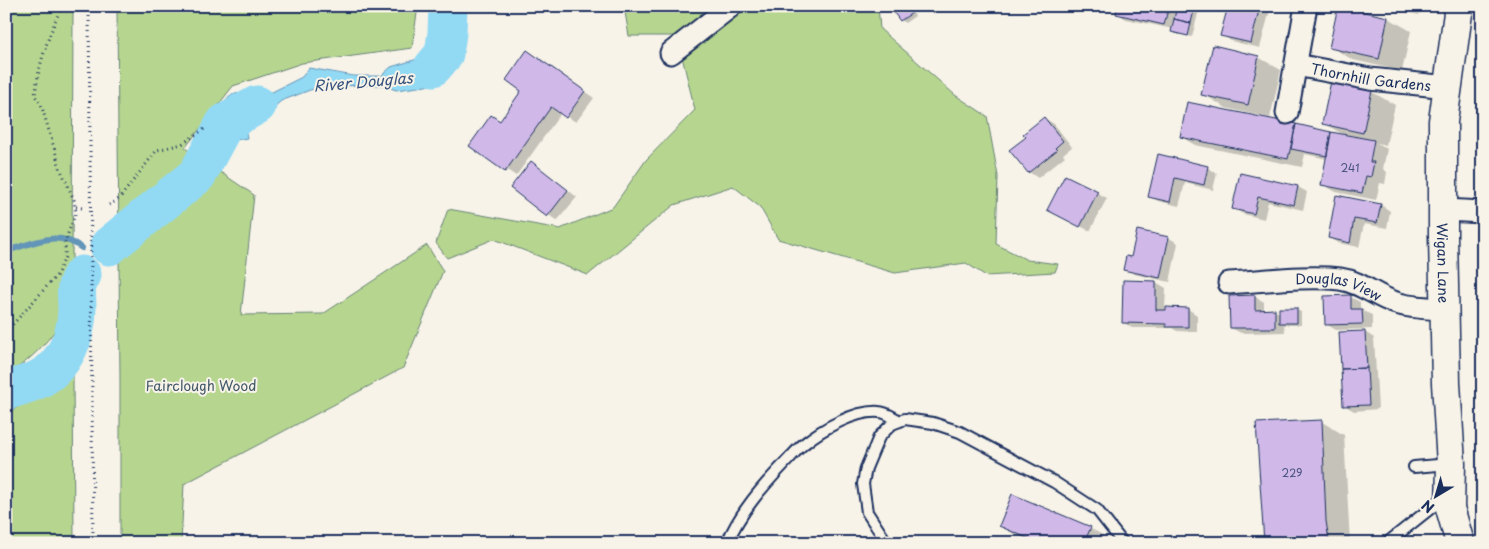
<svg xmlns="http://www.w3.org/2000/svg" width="1489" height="549" font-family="'Playpen Sans',sans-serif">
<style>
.green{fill:#b6d68f;stroke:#688276}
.water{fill:#92d9f4;stroke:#6295b8}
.shadow{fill:#0003}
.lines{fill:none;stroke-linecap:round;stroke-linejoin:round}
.stream{stroke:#6295b8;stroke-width:6}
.river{stroke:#92d9f4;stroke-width:39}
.building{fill:#d0b9e8;stroke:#1b2f5e}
.service-casing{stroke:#1b2f5e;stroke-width:14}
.minor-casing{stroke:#1b2f5e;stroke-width:25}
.trunk-casing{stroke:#1b2f5e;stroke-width:31}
.path{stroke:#1b2f5e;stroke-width:3;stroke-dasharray:1 4;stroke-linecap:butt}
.service{stroke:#f7f3e8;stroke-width:10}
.minor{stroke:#f7f3e8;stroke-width:21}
.trunk{stroke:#f7f3e8;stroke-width:28}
.path-bridge{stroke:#1b2f5e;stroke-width:3;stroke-dasharray:1 4;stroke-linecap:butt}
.labels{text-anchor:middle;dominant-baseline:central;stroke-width:4;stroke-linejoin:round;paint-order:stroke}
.number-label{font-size:11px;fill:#485280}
.street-label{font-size:14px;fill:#1b2f5e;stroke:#f7f3e8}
.park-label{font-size:14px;fill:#42596a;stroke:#f7f3e8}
.water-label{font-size:15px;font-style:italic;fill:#33517c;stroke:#f7f3e8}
</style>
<rect width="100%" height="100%" fill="#f7f3e8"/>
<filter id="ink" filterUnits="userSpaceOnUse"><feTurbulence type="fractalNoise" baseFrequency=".02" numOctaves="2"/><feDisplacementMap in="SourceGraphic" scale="10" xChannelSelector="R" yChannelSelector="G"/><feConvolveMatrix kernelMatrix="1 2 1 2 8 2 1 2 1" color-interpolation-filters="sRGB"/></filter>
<g filter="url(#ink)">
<path class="green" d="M6,6H73L72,267C71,280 72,294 68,306C61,330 29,364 6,374Z
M117,6H418L412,48L302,63L233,86L185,148L254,195L241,315L323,314L427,245L443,271L403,368L184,484L181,543H120V380Z
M624,6H878L880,29L955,95L987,116L998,176L996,244L1027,260L1058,264L1055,272L986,276L966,263L895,273L778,239L760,207L733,186L674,205L588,275L494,239L447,258L436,243L448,209L560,229L613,207L646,160L695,110L677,36H629Z
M73,373L74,543H6V414Z"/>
<path class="water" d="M439,17H450L464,29L461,53L452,74L426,86L396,90L382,85L328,86L310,90L281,101L256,123L245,127L247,138L225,142L213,134L229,113L218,110L232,94L272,92L302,77L309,68L354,76H381L391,67L427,56L438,35Z"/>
<path class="shadow" d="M891,6H908L915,16L905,23L901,20Z
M915,6H925L920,10Z
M1229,6H1271L1260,48L1231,41L1222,35Z
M1379,6H1421L1419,15Z
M1169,7L1177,12L1195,7L1199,10L1192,37L1177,34L1173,32V29L1126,19L1117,13Z
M1339,7L1388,18L1411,31L1402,71L1353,60L1331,47Z
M1258,57L1281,70L1270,118L1226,108L1203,94Z
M537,58L594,98L576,122L561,113L516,176L470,146L501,122L523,91Z
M1332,83L1372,92L1395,105L1386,145L1377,143L1387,149L1383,169L1387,172L1385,184L1380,183L1376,200L1336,192L1322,184L1327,159L1305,154L1302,167L1195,145L1181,137L1188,103L1344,135L1323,123Z
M1044,118L1054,124L1072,147L1063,154L1065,156L1038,178L1029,172L1027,137Z
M1159,155L1208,168L1217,173L1213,190L1185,183L1179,206L1158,201L1149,196Z
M531,163L577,197L557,221L512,188Z
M1241,174L1298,187L1307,192L1303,210L1268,202L1264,219L1243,214L1233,208Z
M1065,177L1107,198L1090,231L1058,215Z
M1337,196L1381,205L1390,211L1387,228L1364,224L1359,247L1338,243L1329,238Z
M1169,238L1178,243L1170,282L1134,274L1125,269L1132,258Z
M1156,282L1166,288L1165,309H1188L1197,315V332L1177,331L1172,328H1132L1123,322Z
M1254,296L1264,302V311H1275L1281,314L1297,310L1301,312V325H1284L1285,332L1241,333L1231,328Z
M1350,297L1360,302V310L1372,315V329L1336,330L1326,324Z
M1365,332L1374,338L1378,409L1354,411L1344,405Z
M1322,422L1344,435L1350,543H1265Z
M1000,526L1090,528L1104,536L1101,543H1036L1014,534Z"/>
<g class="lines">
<path class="stream" d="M10,250C36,242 57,230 82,248"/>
<path class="river" d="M433,67L444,54L447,33L448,6
M109,246L197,175L225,123L257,105
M6,391C17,387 29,384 39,379C65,366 77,335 77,308C77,293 74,288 82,275"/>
</g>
<path class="building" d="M889,6H907L912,13L900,21Z
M1117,6H1169L1164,25L1116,14Z
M1177,6H1195L1191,23L1174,19Z
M1228,6H1260L1251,43L1220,36Z
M1338,6L1388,17L1379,59L1329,48Z
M1174,19L1191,23L1188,36L1171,32Z
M1213,45L1259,56L1248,105L1201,95Z
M527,50L585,91L566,118L551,107L505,172L469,146L491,115L500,121L521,91L506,80Z
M1331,81L1372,90L1363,133L1322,124Z
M1187,102L1296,124L1288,159L1180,137Z
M1044,117L1063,141L1055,148L1057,150L1028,173L1009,150L1026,137L1023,134Z
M1296,124L1331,132L1327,156L1291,149Z
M1331,132L1374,140L1370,162H1374L1371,177L1366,176L1362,193L1321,185Z
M1158,154L1208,166L1204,185L1175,178L1170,202L1148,197Z
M531,161L568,190L547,217L510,188Z
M1240,173L1298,186L1294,205L1258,197L1254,214L1232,209Z
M1065,175L1098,191L1080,227L1047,210Z
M1336,195L1381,204L1377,223L1354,219L1350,243L1328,238Z
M1137,230L1169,237L1160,278L1123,270L1126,256L1131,257Z
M1123,280L1156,281V310H1166V307L1188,308V327H1166V324L1122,323Z
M1255,295V310L1275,309V328H1230L1229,296Z
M1351,295V309H1362L1363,324L1325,325L1324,296Z
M1279,308H1297V323H1279Z
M1365,331L1367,368L1341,369L1339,332Z
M1367,368L1369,405L1343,406L1341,369Z
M1322,420L1326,521L1329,540L1264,543L1256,423Z
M1012,494L1091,527L1084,543H1039L999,526Z"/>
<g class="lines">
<defs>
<path id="service" d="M1414,467L1450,464
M727,543C740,512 763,486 786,462C792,456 798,448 805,443C822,429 856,410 879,412C886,412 894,418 900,421
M887,543L867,512L863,484L866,468L879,437L892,424L905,419L933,423L960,432L1054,482L1097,510L1123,543
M1387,543L1446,496"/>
<g id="minor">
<path d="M671,53L731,6"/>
<path id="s1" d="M1296,65L1370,79L1448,87"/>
<path d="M1287,113L1306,6"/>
<path d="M1444,210L1483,212"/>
<path id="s2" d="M1229,283C1263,281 1308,275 1340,279C1362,282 1376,297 1396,303C1411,308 1429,308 1446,309"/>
</g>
<g id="trunk">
<path id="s3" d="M1459,6L1443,121V236L1446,383L1451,464L1450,508L1460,543"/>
</g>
</defs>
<use href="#service" class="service-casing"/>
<use href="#minor" class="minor-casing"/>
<use href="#trunk" class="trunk-casing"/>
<path class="path" d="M109,205L119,199L157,150L182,144L206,128
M76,207L82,208
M6,332L57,275L65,257V241L76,213L74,200L60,168L41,104L35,96C38,65 49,34 62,6"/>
<use href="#service" class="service"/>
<use href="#minor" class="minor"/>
<use href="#trunk" class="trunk"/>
<path class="path-bridge" d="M89,6L93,543"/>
</g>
</g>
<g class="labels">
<g class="number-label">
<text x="1350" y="167">241</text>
<text x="1292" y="472">229</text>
</g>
<g class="street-label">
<text stroke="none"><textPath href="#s1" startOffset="76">Thornhill Gardens</textPath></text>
<text stroke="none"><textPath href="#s3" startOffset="258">Wigan Lane</textPath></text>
<text stroke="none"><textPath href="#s2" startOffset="111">Douglas View</textPath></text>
</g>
<g class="park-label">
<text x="201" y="385">Fairclough Wood</text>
</g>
<g class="water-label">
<text transform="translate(363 81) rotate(-5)">River Douglas</text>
</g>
</g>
<rect width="1489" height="549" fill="none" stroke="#f7f3e8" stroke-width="25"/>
<rect x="12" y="12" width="1464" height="524" fill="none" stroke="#1b2f5e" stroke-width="2" filter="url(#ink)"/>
<g transform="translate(1436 496) rotate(218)" stroke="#f7f3e8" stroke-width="4" paint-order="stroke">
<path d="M0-4L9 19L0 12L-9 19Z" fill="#1b2f5e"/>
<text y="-8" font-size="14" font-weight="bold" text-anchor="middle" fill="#1b2f5e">N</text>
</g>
</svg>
